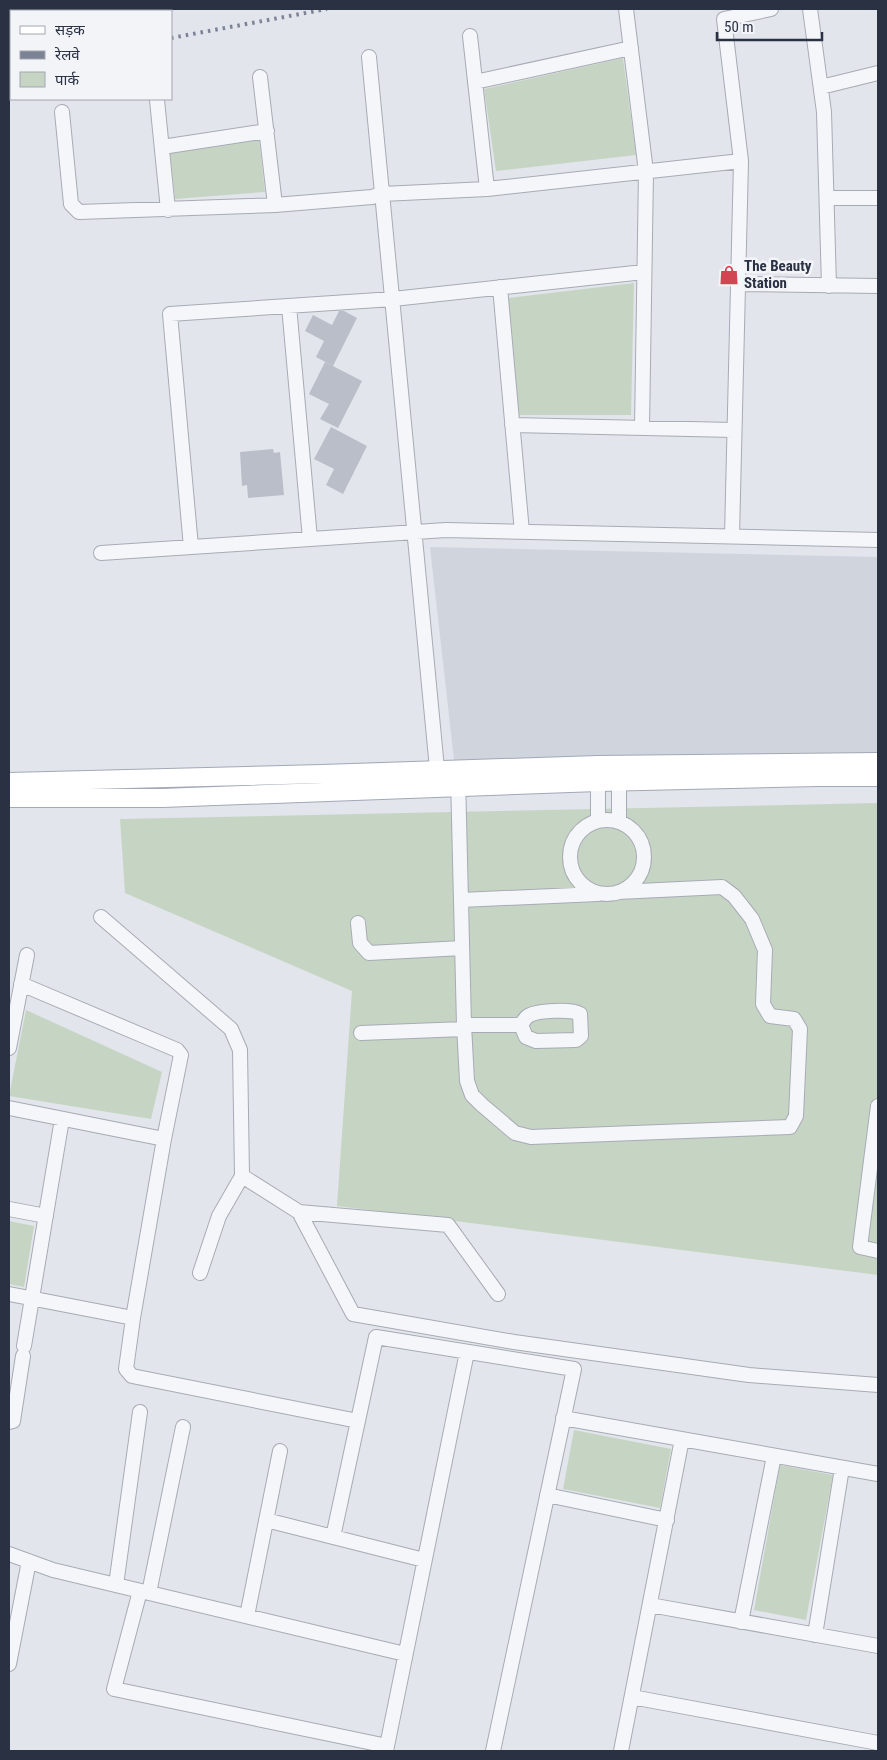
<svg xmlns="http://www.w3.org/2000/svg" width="887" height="1760" font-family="'Roboto Condensed','Noto Sans Devanagari',sans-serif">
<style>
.built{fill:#d0d4dd}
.green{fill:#c6d5c3}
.building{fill:#b9bec8}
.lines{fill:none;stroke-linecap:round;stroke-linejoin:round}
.minor-casing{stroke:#a7abb5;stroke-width:16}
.major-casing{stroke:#a1a8b7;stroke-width:20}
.minor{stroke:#f5f6f9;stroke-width:14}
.major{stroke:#fff;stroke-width:18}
.rail{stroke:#7b8395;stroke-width:4;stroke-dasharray:2.5 5;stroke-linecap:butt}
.labels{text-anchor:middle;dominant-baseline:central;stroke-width:5;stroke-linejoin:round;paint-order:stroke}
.poi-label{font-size:15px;font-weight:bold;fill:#2a3143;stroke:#f2f4f8;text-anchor:start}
</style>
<rect width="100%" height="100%" fill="#e2e5eb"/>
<path class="built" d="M430,547L878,557V759L454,760Z"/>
<path class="green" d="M623,58L636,155L496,171L484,89Z
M259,139L265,192L175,199L170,153Z
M634,283L631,415H517L508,298Z
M878,803V1275L337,1206L352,991L125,893L120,819Z
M26,1010L162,1072L151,1119L9,1096Z
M9,1221L34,1226L24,1287L9,1284Z
M574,1430L671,1449L660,1508L563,1489Z
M780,1465L833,1475L806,1620L754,1610Z"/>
<path class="building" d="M339,311H344L357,318L333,366L316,357L324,341L305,331L313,315L332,325Z
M325,362L362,381L338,428L320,419L329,404L309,394Z
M331,427L367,446L343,494L326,485L334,469L314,459Z
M273,449L274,453L280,452L284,495L248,498L247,485L242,486L240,452Z"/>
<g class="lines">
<defs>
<path id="minor" d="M626,9L646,172L642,428
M810,9L824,112L829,286
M470,36L487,189
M369,57L438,779
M260,77L275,205
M475,82L631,48
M821,87L878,73
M157,100L168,210
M62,112L71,204L79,212L275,205L372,197L382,194L487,189L741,161
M162,147L267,131
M827,198H878
M738,284L878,286
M500,287L522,532
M289,306L310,539
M512,425L734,430
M732,536L741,161L724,19L771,9
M191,547L170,314L393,299L644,272
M101,553L446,530L878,540
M598,773V821
M619,773V822
M458,777L464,1025L467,1081L472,1095L482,1105L515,1133L531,1137L790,1127L796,1116L800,1029L794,1019L770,1016L763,1004L765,950L752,919L734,896L722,887L618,892
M570 857a37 37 0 1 1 74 0a37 37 0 1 1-74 0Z
M461,900L598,894
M101,917L231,1029L240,1050L242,1176L219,1216L200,1273
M358,923L360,943L369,953L462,948
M21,984L177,1050L181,1055L164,1139L133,1318L126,1369L132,1376L358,1421
M464,1025H521C523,1022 525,1018 528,1016C537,1010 572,1009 580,1014L581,1036L576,1040L536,1041L526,1037L521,1025
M361,1033L464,1029
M9,1048L27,955
M878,1106L860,1247L878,1251
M9,1108L164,1139
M242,1176L299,1212L353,1314L514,1342L749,1375L878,1385
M9,1209L46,1216
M299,1212L448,1225L498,1294
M9,1294L133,1318
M24,1346L62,1119
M563,1418L878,1474
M9,1422L13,1421L23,1356
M547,1495L667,1520
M266,1520L424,1560
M333,1537L376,1337L574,1369L493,1751
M9,1554L53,1570L405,1654
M116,1585L140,1412
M140,1591L114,1689L387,1746
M149,1593L183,1427
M650,1605L878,1646
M247,1616L280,1451
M741,1622L774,1456
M815,1635L842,1468
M9,1664L29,1561
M632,1697L878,1743
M386,1751L467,1352
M621,1751L682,1439"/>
<path id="major" d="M9,782L322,774L598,765L878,762
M9,798H162L598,782L817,777H878"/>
</defs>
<use href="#minor" class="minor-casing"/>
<use href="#major" class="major-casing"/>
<use href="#minor" class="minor"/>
<use href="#major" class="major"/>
<path class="rail" d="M171,38L327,9
M9,67L11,66"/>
</g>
<defs>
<symbol id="shop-bare" viewBox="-9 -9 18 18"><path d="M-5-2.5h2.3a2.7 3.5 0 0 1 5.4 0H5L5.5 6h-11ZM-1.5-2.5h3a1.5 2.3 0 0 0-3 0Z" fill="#d04752" stroke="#f2f4f8" stroke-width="2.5" paint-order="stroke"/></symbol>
</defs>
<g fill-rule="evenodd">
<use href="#shop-bare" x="715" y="261" width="28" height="28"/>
</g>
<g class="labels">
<g class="poi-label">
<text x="744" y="266">The Beauty<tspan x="744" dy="17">Station</tspan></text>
</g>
</g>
<rect width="887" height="1760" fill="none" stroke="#2a3143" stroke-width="20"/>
<rect x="10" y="10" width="162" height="90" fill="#f2f4f8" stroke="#a2a6b0"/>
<rect x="20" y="26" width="25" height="8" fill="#ffffff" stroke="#a2a6b0"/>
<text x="55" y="35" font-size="15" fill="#2a3143">सड़क</text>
<rect x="20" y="51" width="25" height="8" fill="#7b8395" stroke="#a2a6b0"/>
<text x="55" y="60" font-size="15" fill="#2a3143">रेलवे</text>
<rect x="20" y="72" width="25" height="15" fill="#c6d5c3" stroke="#a2a6b0"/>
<text x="55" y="85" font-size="15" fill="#2a3143">पार्क</text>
<path d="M717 32v8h105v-8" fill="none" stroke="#2a3143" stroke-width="2.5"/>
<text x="724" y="32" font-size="15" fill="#2a3143" stroke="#f2f4f8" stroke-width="4" paint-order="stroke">50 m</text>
</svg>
